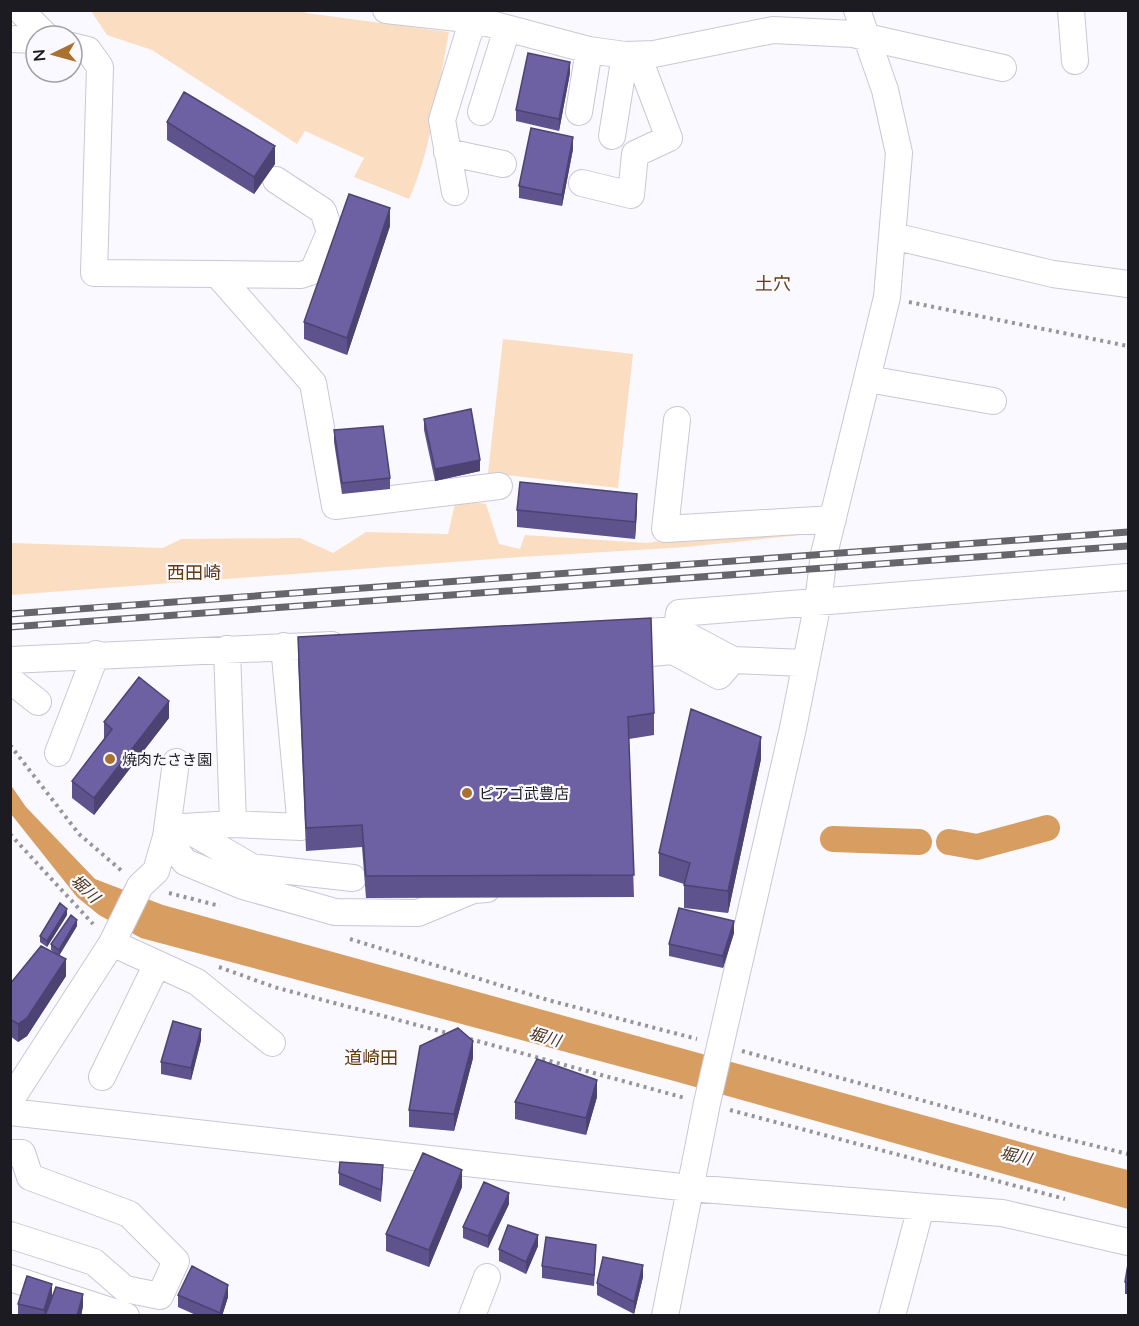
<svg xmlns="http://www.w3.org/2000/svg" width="1139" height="1326" font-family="Lato,'Noto Sans JP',sans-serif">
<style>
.green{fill:#fbdec2}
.water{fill:#d89d60}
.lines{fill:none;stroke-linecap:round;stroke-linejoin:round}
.canal{stroke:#d89d60;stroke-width:26}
.minor-casing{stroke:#c9c7d6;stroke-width:28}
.path{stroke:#96959b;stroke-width:4;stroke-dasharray:3 4.5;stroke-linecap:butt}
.minor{stroke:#fff;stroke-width:26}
.rail-casing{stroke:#66656b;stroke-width:7}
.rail{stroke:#faf9ff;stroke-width:4.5;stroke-dasharray:14;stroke-linecap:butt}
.wall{fill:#5e538c}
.shaded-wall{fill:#4c4372}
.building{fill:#6d60a3;stroke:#4c4372;stroke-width:1.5}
.poi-dot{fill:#aa702f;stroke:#faf9ff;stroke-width:2}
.labels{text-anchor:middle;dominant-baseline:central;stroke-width:4.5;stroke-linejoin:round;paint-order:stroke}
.poi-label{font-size:15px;fill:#1c1b21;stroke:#faf9ff;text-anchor:start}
.water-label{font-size:16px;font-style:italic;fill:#4d3419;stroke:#faf9ff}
.quarter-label{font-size:18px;fill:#633c0d;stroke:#faf9ff}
</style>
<rect width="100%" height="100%" fill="#faf9ff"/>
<path class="green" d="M91,11H302L306,13L449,32C439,84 431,152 409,199L354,177L364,158L305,131L297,144L152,50L107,35Z
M503,339L633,354L618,488L488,473Z
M456,499L486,504L499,544L520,549L525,535L647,543L768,522L805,521L801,535L687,547L521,557L11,595L10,545L13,543L163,548L181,539L300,538L333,553L366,532L448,534Z"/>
<path class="water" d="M10,784L26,807L95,879L163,905L1068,1155L1128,1170V1209L674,1081L141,938L99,915L77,897L11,814Z"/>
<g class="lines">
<path class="canal" d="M833,839L919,842
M949,842L977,847L1047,828"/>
<defs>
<path id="minor" d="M20,10L46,36
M386,10L476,20L589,50L625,55L654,54L773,30L853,34L1003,68
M1071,10L1075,61
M10,39L36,40
M72,46L88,50L100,67L94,273L217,274L313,383L335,506L499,486
M481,112L507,29
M579,112L589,50
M612,136L625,55
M447,152L503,164
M582,183L631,195L635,154L669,138L638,56
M455,192L442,120L468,35L480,10
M893,236L1053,274L1128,284
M217,274L301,275L313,271L330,232L323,211L276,180
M868,379L993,401
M677,420L665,529L833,519
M677,630L679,613L1128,577
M617,634L677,630L733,660L804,663
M617,656L673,651L719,676L733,660
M10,660L332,645
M10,680L38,702
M58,753L96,654
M176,762L166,837L185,862L243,886L335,912L418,913L473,890L487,889
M233,824L301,827L284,646
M183,827L252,867L353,878
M112,943L197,982L272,1043
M102,1077L157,964
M10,1101L112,943L140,886L156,871L166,837L183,827L233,824L227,649
M10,1112L690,1188L1002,1213L1128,1242
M10,1153H22L30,1177L129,1214L176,1261L160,1296L125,1289L94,1262L10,1235
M10,1278L126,1316
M472,1316L487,1277
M665,1316L707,1103L793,728L818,602L824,554L887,297L899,153L885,90L857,10
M892,1316L921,1207"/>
</defs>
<use href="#minor" class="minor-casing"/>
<path class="path" d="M909,302L1128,346
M10,745L79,834L123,872
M10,834L93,924
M169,893L220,906
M350,939L548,1000L697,1039
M219,967L274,987L451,1034
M470,1039L685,1098
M742,1051L1030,1130L1128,1154
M730,1110L1065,1199"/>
<use href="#minor" class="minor"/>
<defs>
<path id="rail" d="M10,614L1128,532
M10,627L1128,546"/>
</defs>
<use href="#rail" class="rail-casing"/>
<use href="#rail" class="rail"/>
</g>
<path class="wall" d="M570,73L559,131L516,121V110Z
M167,122L275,164L254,194L167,140Z
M573,149L562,206L519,198V186Z
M390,226L347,355L304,339V322Z
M424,419L480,471L435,481L424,430Z
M334,430L390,478V489L342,494L334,442Z
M517,510L637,511L635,539L517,527Z
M298,637L654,713V735L629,739L634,897L366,898L362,847L306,851L298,660Z
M169,718L94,815L72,798V781L104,740V722Z
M761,759L728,913L684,908V884L659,876V853Z
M67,915L47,947L40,942V936Z
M77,926L59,955L66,976L27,1036L18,1042L10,1036V984L55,953L51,950V944Z
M734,933L723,968L669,956V944Z
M201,1040L191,1080L161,1074V1062Z
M473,1058L454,1131L409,1127V1110Z
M597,1097L586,1135L515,1119V1102Z
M339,1173L383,1176L381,1202L339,1185Z
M462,1187L429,1267L386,1251V1234Z
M509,1204L488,1248L463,1238V1227Z
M538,1246L526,1274L499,1261V1249Z
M596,1257L594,1286L542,1278V1266Z
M1128,1264V1294H1125V1282Z
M643,1277L634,1314L597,1295V1283Z
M178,1295L228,1297L222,1316H198L178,1307Z
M52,1296L48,1307L83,1306L81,1316L18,1315V1304Z"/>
<path class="shaded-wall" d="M570,62V73L559,131V119Z
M573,137V149L562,206V195Z
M275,146V164L254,194V177Z
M390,208V226L347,355V338Z
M480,460V471L435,481V469Z
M637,494V511L635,539V522Z
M169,701V718L94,815V798Z
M761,737V759L728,913V891Z
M67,909V915L47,947V941Z
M77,920V926L59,956V950Z
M734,921V933L723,968V956Z
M66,959V976L27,1036L18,1042V1024Z
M201,1029V1040L191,1080V1068Z
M473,1041V1058L454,1131V1114Z
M597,1080V1097L586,1135V1118Z
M462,1170V1187L429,1267V1250Z
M509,1193V1204L488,1248V1236Z
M538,1235V1246L526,1274V1262Z
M643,1265V1277L634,1314V1302Z
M52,1284V1296L46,1316H44V1310Z
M228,1285V1297L222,1316H220Z
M83,1294V1306L81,1316H77Z"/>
<path class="building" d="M528,53L570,62L559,119L516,110Z
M184,92L275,146L254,177L167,122Z
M531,128L573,137L562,195L519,186Z
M349,194L390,208L347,338L304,322Z
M471,409L480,460L435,469L424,419Z
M383,426L390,478L342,483L334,430Z
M520,482L637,494L635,522L517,510Z
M651,618L654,713L628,717L634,875L366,876L362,825L306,828L298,637Z
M139,677L169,701L94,798L72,781L112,729L104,722Z
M691,709L761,737L728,891L684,885L690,863L659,853Z
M60,903L67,909L47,941L40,936Z
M679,908L734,921L723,956L669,944Z
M71,915L77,920L59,950L51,944Z
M41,946L66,959L27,1018L18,1024L10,1019V984Z
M173,1021L201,1029L191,1068L161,1062Z
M458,1028L473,1041L454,1114L409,1110L420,1046Z
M537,1059L597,1080L586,1118L515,1102Z
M423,1153L462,1170L429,1250L386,1234Z
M340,1162L383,1165L381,1190L339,1173Z
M484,1182L509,1193L488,1236L463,1227Z
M508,1225L538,1235L526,1262L499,1249Z
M546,1237L596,1245L594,1275L542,1266Z
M603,1257L643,1265L634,1302L597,1283Z
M1128,1264V1283L1125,1282Z
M192,1266L228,1285L220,1313L178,1295Z
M27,1276L52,1284L44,1310L18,1304Z
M56,1287L83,1294L77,1316H45Z"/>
<g class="poi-dot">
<circle cx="110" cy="759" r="6"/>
<circle cx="467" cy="793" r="6"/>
</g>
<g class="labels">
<g class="poi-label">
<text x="122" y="759">焼肉たさき園</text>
<text x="479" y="793">ピアゴ武豊店</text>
</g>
<g class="water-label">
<text transform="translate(86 888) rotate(43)">堀川</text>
<text transform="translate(545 1036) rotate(16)">堀川</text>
<text transform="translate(1016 1155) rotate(13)">堀川</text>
</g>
<g class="quarter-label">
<text x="773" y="283">土穴</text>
<text x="194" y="572">西田崎</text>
<text x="371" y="1057">道崎田</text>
</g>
</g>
<rect width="1139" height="1326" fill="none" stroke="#1c1b21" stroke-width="24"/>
<g transform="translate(54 54) rotate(265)"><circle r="28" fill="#faf9ff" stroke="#a1a0a6" stroke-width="1.5"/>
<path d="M0-4.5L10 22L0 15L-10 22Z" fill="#aa702f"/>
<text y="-9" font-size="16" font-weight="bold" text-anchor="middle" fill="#1c1b21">N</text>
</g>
</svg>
